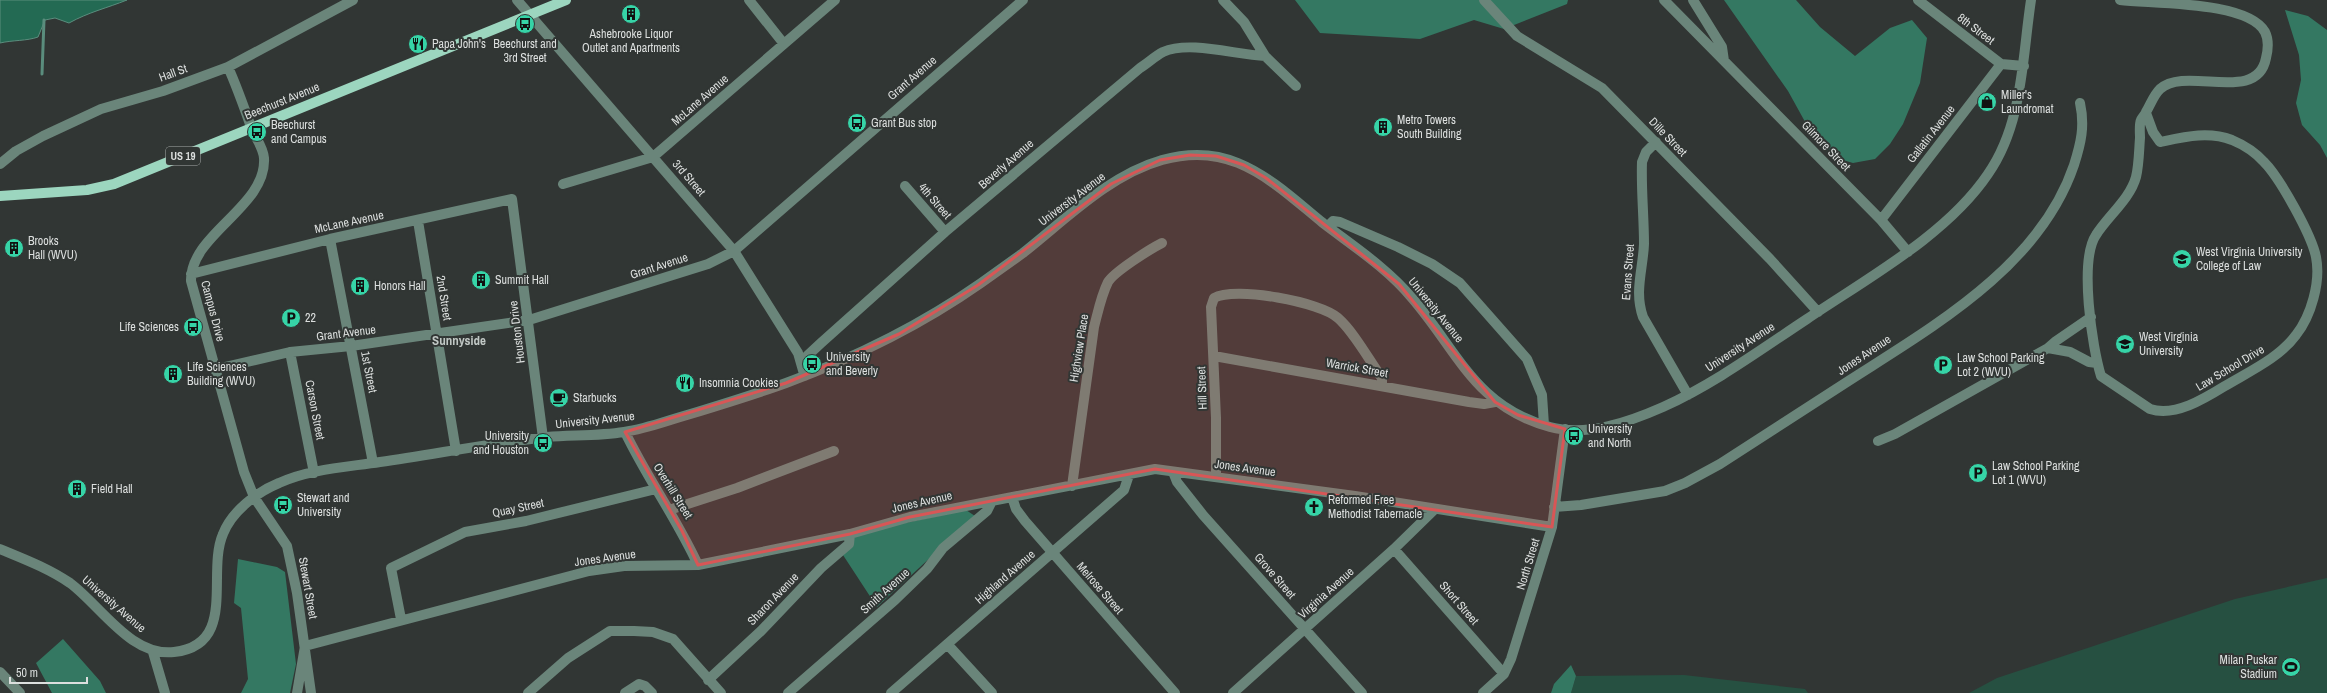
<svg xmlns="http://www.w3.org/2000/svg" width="2327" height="693" font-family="'Archivo Narrow',sans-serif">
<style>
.green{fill:#265041}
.forest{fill:#347862}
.water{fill:#236a53;stroke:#5a8d7d}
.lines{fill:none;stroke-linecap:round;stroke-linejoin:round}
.stream{stroke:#5a8d7d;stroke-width:3}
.minor{stroke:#6a857a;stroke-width:10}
.major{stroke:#9cd6bf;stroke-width:10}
.marked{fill:#d85656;fill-opacity:0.2;stroke:#d85656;stroke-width:3;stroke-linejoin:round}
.labels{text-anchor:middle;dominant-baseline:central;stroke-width:4;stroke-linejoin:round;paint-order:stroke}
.shield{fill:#313634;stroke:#a9acab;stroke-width:1}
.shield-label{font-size:11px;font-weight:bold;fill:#dcdfde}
.street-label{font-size:12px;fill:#dcdfde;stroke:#313634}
.poi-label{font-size:12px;fill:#dcdfde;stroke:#313634;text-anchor:start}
.neighbourhood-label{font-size:13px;font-weight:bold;fill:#c0c7c4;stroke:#313634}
</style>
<rect width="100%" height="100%" fill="#313634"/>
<path class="green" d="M2327,578V693H1969L1997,678L2235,599Z
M1684,675L1805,689L1808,693H1571L1576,676Z"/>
<path class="forest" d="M1295,0H1568L1567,4L1504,29L1474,20L1420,39L1320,33Z
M1724,0H1796L1820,27L1855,56L1890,28L1912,20L1927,38L1920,83L1903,124L1890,144L1875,159L1853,163L1832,157L1814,138L1788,91Z
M2285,10L2308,16L2327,30V158L2320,145L2302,125L2296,103L2301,80L2299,55Z
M966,510L975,516L877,607L843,555L853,537L900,524Z
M238,559L277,567L285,572L296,664L290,693H241L248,679L241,608L234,603Z
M63,639L100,681L106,693H52L36,663Z
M1571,665L1576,676L1571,693H1551L1554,684Z"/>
<path class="water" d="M0,0H127C107,8 89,12 69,23L55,18L45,20L38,37C27,41 13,40 0,43Z"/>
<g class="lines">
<path class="stream" d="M42,74L44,20"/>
<path class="minor" d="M517,0L734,251L798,353L804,374
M749,0L784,44
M1223,0L1244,22L1265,56L1296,86
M1484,0L1517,36L1602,88L1770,259L1818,312
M1664,0L1881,220L1908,252
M1693,0L1722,47L1724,61
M1918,0L2001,64L2024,66
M2120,0C2154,4 2248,1 2265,32C2269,40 2268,50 2266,58C2257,105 2186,65 2160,89C2153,96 2151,104 2146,112C2145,115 2142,117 2141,120C2139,124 2140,133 2140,138C2139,150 2139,165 2136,177C2130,199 2108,216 2096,235C2079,260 2092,347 2101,376L2150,409C2175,417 2204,399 2225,386C2250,371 2279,358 2296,335C2311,316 2321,282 2316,257C2312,236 2280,178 2264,162C2255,152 2244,145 2232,140C2208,131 2184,137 2160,142L2153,132L2146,113
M228,67C237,87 244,107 251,127C255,138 263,146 264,158C267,207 190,234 191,281L244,472L254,497L287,546L297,593L311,693
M1656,142L1646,152L1642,162C1641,189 1644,217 1644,244C1643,269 1634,292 1643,317L1688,395
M0,164L16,151L43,136L101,109L163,91L228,67L353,0
M563,184L653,157L835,0
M905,186L945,232
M1881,220L2001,64
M418,221L456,451
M1328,226L1333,221L1340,222L1398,247L1432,264L1460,283L1527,359L1542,395L1544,425
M330,239L373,463
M191,274L330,239L512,199L543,438
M2048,348L2070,352L2089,362L2097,363
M290,352L314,473
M1214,356L1469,402L1484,404L1495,402
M216,369L290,352L351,346L529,320L708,264L734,251L1023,0
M805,376L807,356L821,343L945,232L1140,68C1148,63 1155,56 1163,52C1190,40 1236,55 1265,56
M625,432C647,478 677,519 698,565
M1878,441L1895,434L2048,348L2056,341L2091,317
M1173,472L1177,482L1203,515L1362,693
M1216,477V418L1211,307L1214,298C1235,286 1321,302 1338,318C1354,332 1369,360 1382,378V386
M1072,486L1094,327C1098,312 1101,296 1108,282C1114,272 1150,249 1162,243
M1012,497L1016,509L1025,521L1175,693
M1554,507L1581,505L1665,491L1685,483L1720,464C1763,436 1807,408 1850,380C1934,326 2040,266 2074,165C2081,143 2085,126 2080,103
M669,510L737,488L834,451
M0,549C24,559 48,568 70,583C101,606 131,657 174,652C238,645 206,573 223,534C232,511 257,492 279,483C309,469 348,467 380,462C436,454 491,443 547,437C573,435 599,436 624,432C646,429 666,421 687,415C720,405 753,395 786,383C854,358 921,325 981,283C995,273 1009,263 1023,253C1065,220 1109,175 1162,160C1187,153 1214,153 1238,163C1270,176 1297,202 1323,223C1353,246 1387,268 1412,298C1458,351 1475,407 1550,427C1587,437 1629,422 1663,407C1714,384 1760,350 1807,319C1866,279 1947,235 1988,174C2023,124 2022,59 2031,0
M1394,549L1504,674
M401,619L391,568L465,532L526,521L656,489
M948,645L992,693
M153,652L165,693
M0,672L20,693
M708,680L761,631L821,568L849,544L850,534
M297,693L305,646L589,571L624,566L698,565L850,534L910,517L1155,469L1355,496L1552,527
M528,693L568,658L610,631H634L653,632L673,639L721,693
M625,693L639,684L645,686L652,693
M788,693L895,600L927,569L943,548L987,511L992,501
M891,693L1124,490L1129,475
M1233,693L1394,549L1435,509
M1483,693L1504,674L1511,659L1552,527L1565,429"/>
<path class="major" d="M0,196L87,190L114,184L566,0"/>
</g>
<path class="marked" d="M1190,155L1216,156L1244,165L1266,178L1399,284L1495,402L1518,415L1565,429L1552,527L1155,469L910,517L850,534L698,565L682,531L625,432L786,383L899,334L978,285L1111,184L1160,160Z"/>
<defs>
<symbol id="building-disc" viewBox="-11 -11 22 22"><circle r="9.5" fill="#36d4a7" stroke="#313634"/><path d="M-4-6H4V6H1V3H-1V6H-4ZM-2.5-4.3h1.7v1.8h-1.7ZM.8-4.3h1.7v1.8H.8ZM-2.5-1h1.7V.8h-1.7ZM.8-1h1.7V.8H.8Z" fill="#111"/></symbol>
<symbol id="bus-disc" viewBox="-11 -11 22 22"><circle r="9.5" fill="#36d4a7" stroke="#313634"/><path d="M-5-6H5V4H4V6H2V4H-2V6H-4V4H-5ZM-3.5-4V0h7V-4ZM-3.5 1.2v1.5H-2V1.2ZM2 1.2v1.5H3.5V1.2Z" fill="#111"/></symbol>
<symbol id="restaurant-disc" viewBox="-11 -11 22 22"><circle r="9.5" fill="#36d4a7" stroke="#313634"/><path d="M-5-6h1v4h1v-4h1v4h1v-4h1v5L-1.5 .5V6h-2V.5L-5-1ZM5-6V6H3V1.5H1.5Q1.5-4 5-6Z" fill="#111"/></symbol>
<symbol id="shop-disc" viewBox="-11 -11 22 22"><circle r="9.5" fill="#36d4a7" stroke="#313634"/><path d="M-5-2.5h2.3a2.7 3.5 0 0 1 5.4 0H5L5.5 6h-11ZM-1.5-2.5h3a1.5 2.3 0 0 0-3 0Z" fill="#111"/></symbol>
<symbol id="university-disc" viewBox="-11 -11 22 22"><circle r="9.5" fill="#36d4a7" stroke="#313634"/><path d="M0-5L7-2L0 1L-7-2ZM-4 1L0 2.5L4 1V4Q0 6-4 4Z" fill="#111"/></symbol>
<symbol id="parking-disc" viewBox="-11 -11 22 22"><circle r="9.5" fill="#36d4a7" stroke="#313634"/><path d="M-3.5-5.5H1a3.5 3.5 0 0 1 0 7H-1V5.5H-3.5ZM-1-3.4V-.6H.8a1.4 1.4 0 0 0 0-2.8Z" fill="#111"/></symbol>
<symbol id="cafe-disc" viewBox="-11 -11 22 22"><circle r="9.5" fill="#36d4a7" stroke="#313634"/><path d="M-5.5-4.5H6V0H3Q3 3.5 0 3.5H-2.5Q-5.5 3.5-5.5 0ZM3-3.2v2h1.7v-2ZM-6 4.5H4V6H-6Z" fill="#111"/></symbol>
<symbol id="church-disc" viewBox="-11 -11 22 22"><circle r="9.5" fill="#36d4a7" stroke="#313634"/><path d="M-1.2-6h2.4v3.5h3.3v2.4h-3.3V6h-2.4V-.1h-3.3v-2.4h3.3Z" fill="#111"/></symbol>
<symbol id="stadium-disc" viewBox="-11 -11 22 22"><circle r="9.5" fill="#36d4a7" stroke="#313634"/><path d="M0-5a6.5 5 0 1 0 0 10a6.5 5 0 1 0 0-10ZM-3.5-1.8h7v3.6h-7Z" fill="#111"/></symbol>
</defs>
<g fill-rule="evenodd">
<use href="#building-disc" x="620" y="3" width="22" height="22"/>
<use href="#bus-disc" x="514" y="13" width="22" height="22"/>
<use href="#restaurant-disc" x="407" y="33" width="22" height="22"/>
<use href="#shop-disc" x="1976" y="91" width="22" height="22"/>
<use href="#bus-disc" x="846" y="112" width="22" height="22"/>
<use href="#building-disc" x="1372" y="116" width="22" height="22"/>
<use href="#bus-disc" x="246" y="121" width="22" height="22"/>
<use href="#building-disc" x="3" y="237" width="22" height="22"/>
<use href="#university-disc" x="2171" y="248" width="22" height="22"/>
<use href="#building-disc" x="470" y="269" width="22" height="22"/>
<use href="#building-disc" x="349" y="275" width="22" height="22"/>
<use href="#parking-disc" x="280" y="307" width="22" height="22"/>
<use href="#bus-disc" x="182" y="316" width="22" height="22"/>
<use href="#university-disc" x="2114" y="333" width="22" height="22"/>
<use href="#bus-disc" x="801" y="353" width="22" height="22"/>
<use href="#parking-disc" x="1932" y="354" width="22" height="22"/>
<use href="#building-disc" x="162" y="363" width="22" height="22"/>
<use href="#restaurant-disc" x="674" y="372" width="22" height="22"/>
<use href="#cafe-disc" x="548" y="387" width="22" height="22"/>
<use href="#bus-disc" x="1563" y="425" width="22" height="22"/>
<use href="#bus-disc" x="532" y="432" width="22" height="22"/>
<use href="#parking-disc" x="1967" y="462" width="22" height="22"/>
<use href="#building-disc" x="66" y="478" width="22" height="22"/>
<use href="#bus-disc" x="272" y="494" width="22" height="22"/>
<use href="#church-disc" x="1303" y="496" width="22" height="22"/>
<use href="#stadium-disc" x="2280" y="656" width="22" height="22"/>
</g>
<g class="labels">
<rect class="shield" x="166" y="147" width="34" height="18" rx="3"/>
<g class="shield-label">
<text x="183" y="156">US 19</text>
</g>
<g class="street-label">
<text transform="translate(1976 29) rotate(37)">8th Street</text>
<text transform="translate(173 73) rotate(-20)">Hall St</text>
<text transform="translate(912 78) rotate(-41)">Grant Avenue</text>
<text transform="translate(700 100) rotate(-41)">McLane Avenue</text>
<text transform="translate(282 101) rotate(-22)">Beechurst Avenue</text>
<text transform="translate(1931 134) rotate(-52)">Gallatin Avenue</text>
<text transform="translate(1668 137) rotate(46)">Dille Street</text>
<text transform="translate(1826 146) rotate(46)">Gilmore Street</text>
<text transform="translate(1006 164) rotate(-41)">Beverly Avenue</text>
<text transform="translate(689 178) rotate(49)">3rd Street</text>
<text transform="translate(1072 199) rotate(-37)">University Avenue</text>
<text transform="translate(935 201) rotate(49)">4th Street</text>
<text transform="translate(349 222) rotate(-12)">McLane Avenue</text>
<text transform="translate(659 266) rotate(-18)">Grant Avenue</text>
<text transform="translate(1628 272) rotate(-86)">Evans Street</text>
<text transform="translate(444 298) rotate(81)">2nd Street</text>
<text transform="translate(1436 310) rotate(51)">University Avenue</text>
<text transform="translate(213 311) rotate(75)">Campus Drive</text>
<text transform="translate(517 332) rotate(-97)">Houston Drive</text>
<text transform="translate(346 333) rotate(-7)">Grant Avenue</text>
<text transform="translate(1740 347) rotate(-33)">University Avenue</text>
<text transform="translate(1079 348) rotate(-81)">Highview Place</text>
<text transform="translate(1864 355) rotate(-34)">Jones Avenue</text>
<text transform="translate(1357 368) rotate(10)">Warrick Street</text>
<text transform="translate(2230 368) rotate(-31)">Law School Drive</text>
<text transform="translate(369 372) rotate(79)">1st Street</text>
<text transform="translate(1202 388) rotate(-92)">Hill Street</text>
<text transform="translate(315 410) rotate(79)">Carson Street</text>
<text transform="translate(595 420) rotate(-6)">University Avenue</text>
<text transform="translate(1245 468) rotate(8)">Jones Avenue</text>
<text transform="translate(673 491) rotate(58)">Overhill Street</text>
<text transform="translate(922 502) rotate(-13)">Jones Avenue</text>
<text transform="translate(518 508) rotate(-12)">Quay Street</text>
<text transform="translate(605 558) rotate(-8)">Jones Avenue</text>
<text transform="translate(1528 564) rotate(-73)">North Street</text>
<text transform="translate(1275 576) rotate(49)">Grove Street</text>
<text transform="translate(1005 577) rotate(-41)">Highland Avenue</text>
<text transform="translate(308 588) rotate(80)">Stewart Street</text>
<text transform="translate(1100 588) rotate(49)">Melrose Street</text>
<text transform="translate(885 591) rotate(-42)">Smith Avenue</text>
<text transform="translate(1326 593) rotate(-42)">Virginia Avenue</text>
<text transform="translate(773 599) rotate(-46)">Sharon Avenue</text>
<text transform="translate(1459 603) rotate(49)">Short Street</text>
<text transform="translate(114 604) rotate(41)">University Avenue</text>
</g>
<g class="poi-label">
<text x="631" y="34" text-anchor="middle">Ashebrooke Liquor<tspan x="631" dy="14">Outlet and Apartments</tspan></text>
<text x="432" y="44">Papa John's</text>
<text x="525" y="44" text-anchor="middle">Beechurst and<tspan x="525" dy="14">3rd Street</tspan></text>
<text x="2001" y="95">Miller's<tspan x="2001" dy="14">Laundromat</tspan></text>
<text x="1397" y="120">Metro Towers<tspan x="1397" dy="14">South Building</tspan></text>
<text x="871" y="123">Grant Bus stop</text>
<text x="271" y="125">Beechurst<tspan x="271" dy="14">and Campus</tspan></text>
<text x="28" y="241">Brooks<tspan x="28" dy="14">Hall (WVU)</tspan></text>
<text x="2196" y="252">West Virginia University<tspan x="2196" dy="14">College of Law</tspan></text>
<text x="495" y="280">Summit Hall</text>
<text x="374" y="286">Honors Hall</text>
<text x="305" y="318">22</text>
<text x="179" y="327" text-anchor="end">Life Sciences</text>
<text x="2139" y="337">West Virginia<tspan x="2139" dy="14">University</tspan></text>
<text x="826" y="357">University<tspan x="826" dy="14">and Beverly</tspan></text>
<text x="1957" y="358">Law School Parking<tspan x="1957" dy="14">Lot 2 (WVU)</tspan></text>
<text x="187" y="367">Life Sciences<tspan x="187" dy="14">Building (WVU)</tspan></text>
<text x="699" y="383">Insomnia Cookies</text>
<text x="573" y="398">Starbucks</text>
<text x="1588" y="429">University<tspan x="1588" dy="14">and North</tspan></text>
<text x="529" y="436" text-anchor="end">University<tspan x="529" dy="14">and Houston</tspan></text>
<text x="1992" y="466">Law School Parking<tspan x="1992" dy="14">Lot 1 (WVU)</tspan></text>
<text x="91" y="489">Field Hall</text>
<text x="297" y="498">Stewart and<tspan x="297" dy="14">University</tspan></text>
<text x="1328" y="500">Reformed Free<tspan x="1328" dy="14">Methodist Tabernacle</tspan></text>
<text x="2277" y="660" text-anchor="end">Milan Puskar<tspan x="2277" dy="14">Stadium</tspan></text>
</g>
<g class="neighbourhood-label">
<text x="459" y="340">Sunnyside</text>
</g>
</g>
<path d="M10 677v6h77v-6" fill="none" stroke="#dcdfde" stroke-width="2"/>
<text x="16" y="677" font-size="12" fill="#dcdfde" stroke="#313634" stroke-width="3" paint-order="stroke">50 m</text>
</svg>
